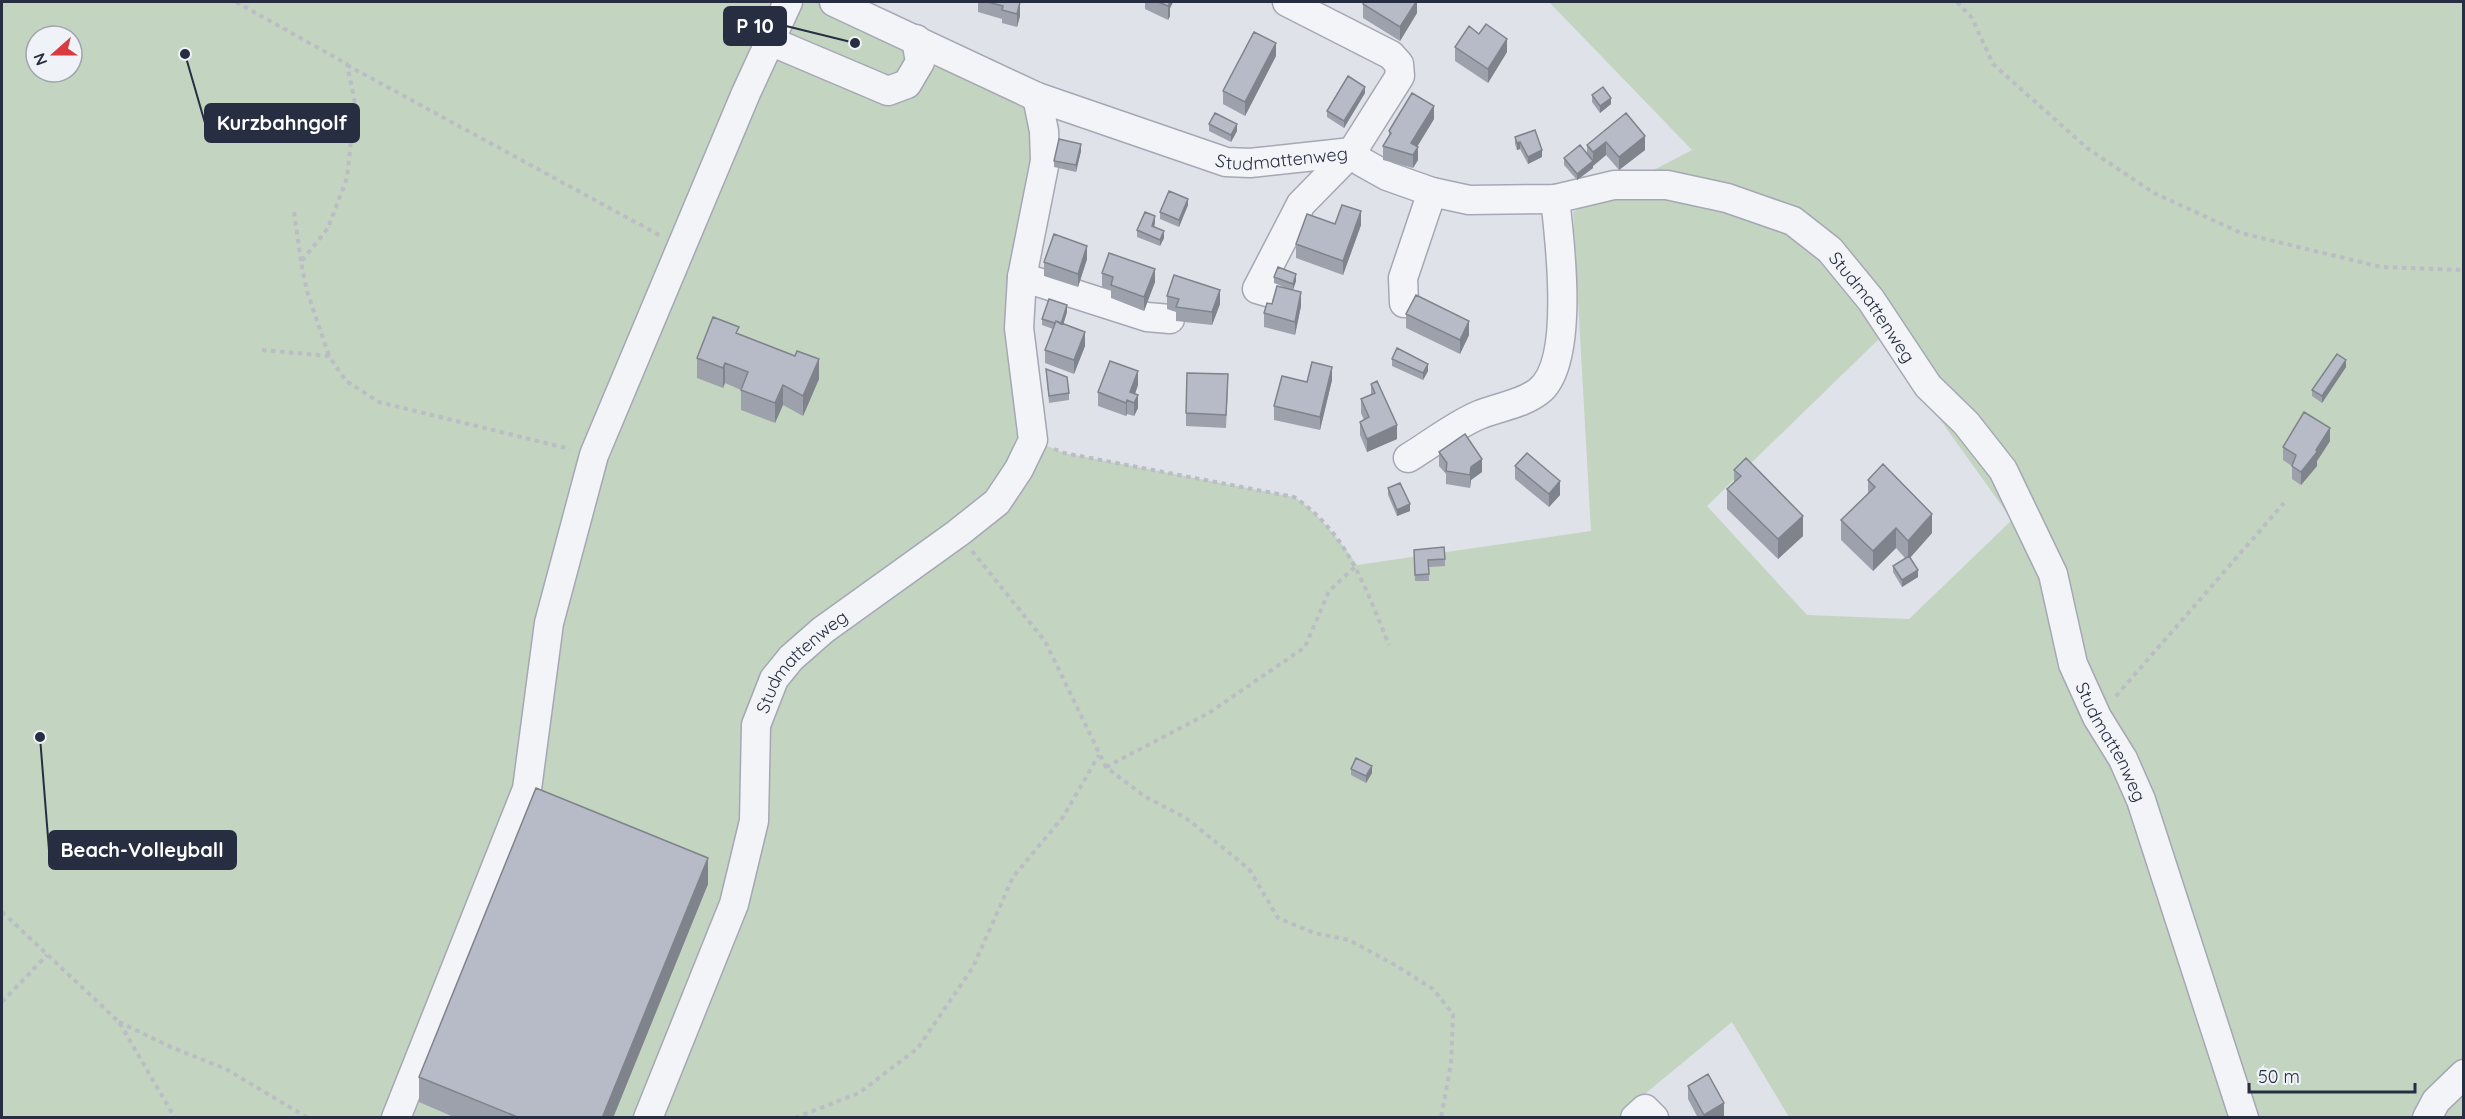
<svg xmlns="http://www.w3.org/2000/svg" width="2465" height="1119" font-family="Quicksand,sans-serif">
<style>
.green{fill:#c3d4c0;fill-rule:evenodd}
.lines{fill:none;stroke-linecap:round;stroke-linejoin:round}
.minor-casing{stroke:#a5a8b4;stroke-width:31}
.path{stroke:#babdc5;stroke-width:4;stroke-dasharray:4.5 4.5;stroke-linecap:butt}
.minor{stroke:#f3f4f8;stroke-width:28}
.wall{fill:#9da1ab}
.shaded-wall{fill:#7f838b}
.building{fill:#b6bbc7;stroke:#7f838b;stroke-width:1.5}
.labels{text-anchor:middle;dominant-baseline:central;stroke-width:6;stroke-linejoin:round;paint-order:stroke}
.street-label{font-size:18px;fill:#272e42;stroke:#eff2f7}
.leader{fill:none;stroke:#272e42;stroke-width:2}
.callout-dot{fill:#272e42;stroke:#eff2f7;stroke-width:2}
.callout{fill:#272e42;stroke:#272e42;stroke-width:2}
.callout-label{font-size:20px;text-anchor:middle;font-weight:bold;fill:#fff}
</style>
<rect width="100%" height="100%" fill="#e0e2ea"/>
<path class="green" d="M2,2H834L1037,97L1022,277L1033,440L1064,453L1294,497C1321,515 1338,539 1357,565L1591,531L1573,212L1692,150L1549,2H2463V1117H1789L1732,1022L1617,1117L2,1118ZM36,36H72V72H36ZM1881,337L2012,520L1909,619L1807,615L1707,506Z"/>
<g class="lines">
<defs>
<g id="minor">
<path id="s1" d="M834,2L1037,97L1226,162L1250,163L1352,152L1362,162L1387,176L1432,192L1469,200L1555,199L1614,185H1667L1727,198L1793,221L1830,250L1871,300L1928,386L1966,423L2003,470L2053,574L2073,664L2097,717L2123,759L2141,800L2244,1118"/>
<path d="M770,41L888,91L907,84L920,62L916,39"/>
<path d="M1022,277L1147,317L1170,319"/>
<path d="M1271,293L1257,289L1301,204L1352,152L1400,76L1399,64L1391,55L1287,2"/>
<path d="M1404,303L1403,278L1432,192"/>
<path d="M1408,458C1431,444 1455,425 1479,415C1498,407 1523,404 1539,391C1575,363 1560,241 1555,199"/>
<path d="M396,1118L527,789L549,623L594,455L746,93L788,2"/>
<path id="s2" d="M648,1118L734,904L754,821L756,725L774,679L791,658L823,630L958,533L997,502L1019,469L1033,440L1019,328L1022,277L1045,161L1044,131L1037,97"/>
<path d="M1635,1118L1645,1109L1654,1118"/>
<path d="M2427,1118L2436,1101L2464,1074"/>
</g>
</defs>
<use href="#minor" class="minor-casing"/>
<path class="path" d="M236,2L347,64L355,103L347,178L328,228L301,262L307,291L329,356
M1957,2L1972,18L1993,64L2087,148L2154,193L2241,233L2381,267L2464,270
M347,65L659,235
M294,212L301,261
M262,350L329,356L346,381L379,402L570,449
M1054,449L1064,453L1294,497C1347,532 1366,589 1389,645
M972,551L1045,641L1106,767L1144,796L1186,818L1249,869L1278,918L1314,933L1349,940L1395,965L1433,989L1453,1014L1451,1064L1441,1118
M2116,696L2284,503
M1106,767L1209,713L1305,647L1329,591L1357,565
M2,912L119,1022L175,1118
M2,1002L47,955
M119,1022L173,1048L226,1069L308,1118
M795,1118L859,1093L918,1048L973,967L1013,877L1063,817L1099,755"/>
<use href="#minor" class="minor"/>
</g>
<path class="wall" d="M978,2H1017L1020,16L1017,27L1002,23V19L978,12Z
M1145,2H1173L1170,8V16L1168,20L1145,9Z
M1417,2V13L1400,41L1363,18V4Z
M1455,47L1507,52L1488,83L1455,61Z
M1276,56L1245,116L1223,104V91Z
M1365,93L1344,128L1327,117V111Z
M1592,95L1611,104L1600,113L1592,102Z
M1626,113L1645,150L1619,170L1606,155L1593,166V165V168L1577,180L1564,165V158L1587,154V145Z
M1434,119L1417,147L1418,160L1413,168L1383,160V146L1389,137V131Z
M1209,124L1237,131L1231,142L1209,131Z
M1515,137L1542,157L1528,164L1520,149L1517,150L1515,144Z
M1081,151L1076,172L1054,167V161Z
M1188,205L1179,227L1160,219V212Z
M1155,223L1154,227L1164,238L1160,246L1137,237V230Z
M1335,224L1361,225L1343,275L1296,258V244Z
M1087,259L1078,287L1044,276V262Z
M1102,273L1155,282L1144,311L1111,298V290L1102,287Z
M1274,277L1296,281L1293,290L1301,306L1295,335L1264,327V313L1272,304L1291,290L1274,283Z
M1167,296L1220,304L1212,325L1176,321V312L1167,309Z
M1067,312L1063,324L1085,346L1074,374L1045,363V350L1053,329L1042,325V319Z
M1406,314L1469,335L1460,354L1406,328Z
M739,334L819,379L803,416L783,405L775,423L741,410V390L725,383L723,388L697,378V358Z
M1392,359L1428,371L1423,380L1392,366Z
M2346,367L2322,403L2312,396V390Z
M1046,369L1069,393V400L1049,403Z
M1332,380L1320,430L1274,420V406L1307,382Z
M1371,384L1397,439L1367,452L1360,435V422L1364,420L1361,413V399L1371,395Z
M1138,385L1135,394L1138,408L1134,416L1127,414L1126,416L1098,406V392Z
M1228,387L1226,428L1186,426V413Z
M2330,441L2317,461V466L2301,485L2292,479V466L2283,460V447Z
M1439,452L1482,472L1471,480L1470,488L1446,484V474L1439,466Z
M1515,466L1560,495L1549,507L1515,479Z
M1734,470L1803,536L1778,559L1727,509V489L1734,482Z
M1868,480L1932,533L1910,558L1918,577L1902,587L1893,572V566L1905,558L1896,548L1873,571L1841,540V520L1868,494Z
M1388,488L1410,511L1397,516L1388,495Z
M1414,550L1445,559V566L1429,567V581H1415Z
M1351,769L1372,773L1366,783L1351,775Z
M708,884L613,1118H456L419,1102V1077Z
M1688,1086L1724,1116L1722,1118H1698L1688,1099Z"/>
<path class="shaded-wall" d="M1020,2V16L1017,27V14Z
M1166,2H1173L1170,8V16L1168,20V6Z
M1416,2H1417V13L1400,41V27Z
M1507,39V52L1488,83V69Z
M1276,43V56L1245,116V102Z
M1365,87V93L1344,128V121Z
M1611,98V104L1600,113V106Z
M1434,106V119L1412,155L1411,143Z
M1237,124V131L1231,142V135Z
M1645,136V150L1619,170V157Z
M1520,142V149L1517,150V143Z
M1606,142V155L1593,166V152Z
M1081,144V151L1076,172V165Z
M1418,147V160L1413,168V155Z
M1542,150V157L1528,164V157Z
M1593,161V168L1577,180V174Z
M1188,199V205L1179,227V220Z
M1361,211V225L1343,275V261Z
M1155,216V223L1152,233V226Z
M1164,231V238L1160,246V240Z
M1087,246V259L1078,287V274Z
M1155,269V282L1144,311V297Z
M1296,274V281L1293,290V284Z
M1220,290V304L1212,325V312Z
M1301,292V306L1295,335V322Z
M1067,305V312L1061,332V325Z
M1469,321V335L1460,354V340Z
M1085,332V346L1074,374V360Z
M819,359V379L803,416V396Z
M2346,360V367L2322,403V396Z
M725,363V383L723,388V368Z
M1428,364V371L1423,380V373Z
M1332,367V380L1320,430V417Z
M1138,371V385L1132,402L1130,392Z
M783,385V405L775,423V403Z
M1138,395V408L1134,416V403Z
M1127,400V414L1126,416V403Z
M1397,425V439L1367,452V439Z
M2330,428V441L2317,461V466L2301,485V472Z
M1482,459V472L1471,480L1470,488V475L1471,467Z
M1560,481V495L1549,507V494Z
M1410,504V511L1397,516V510Z
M1932,514V533L1908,560V541Z
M1803,516V536L1778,559V539Z
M1896,528V548L1873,571V551Z
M1918,570V577L1902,587V580Z
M1372,766V773L1366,783V776Z
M708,858V884L613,1118H602Z
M1724,1103V1116L1722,1118H1704V1115Z"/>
<path class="building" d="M988,2H1020L1017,14L1002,10L1003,6Z
M1158,2H1170L1168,6Z
M1364,2H1416L1400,27L1363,4Z
M1486,24L1507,39L1488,69L1455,47L1469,26L1479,34Z
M1254,32L1276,43L1245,102L1223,91Z
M1348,76L1365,87L1344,121L1327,111Z
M1603,87L1611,98L1600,106L1592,95Z
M1412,93L1434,106L1411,143L1418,147L1413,155L1383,146L1391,133L1389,131Z
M1215,113L1237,124L1231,135L1209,124Z
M1626,113L1645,136L1619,157L1606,142L1593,152L1587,145Z
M1535,130L1542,150L1528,157L1520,142L1517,143L1515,137Z
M1059,139L1081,144L1076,165L1054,161Z
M1580,145L1593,161L1577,174L1564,158Z
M1169,191L1188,199L1179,220L1160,212Z
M1342,205L1361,211L1343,261L1296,244L1307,214L1335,224Z
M1145,212L1155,216L1152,226L1164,231L1160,240L1137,230Z
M1054,234L1087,246L1078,274L1044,262Z
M1109,253L1155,269L1144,297L1111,285L1113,277L1102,273Z
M1278,267L1296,274L1293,284L1274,277Z
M1174,275L1220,290L1212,312L1176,307L1179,299L1167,296Z
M1277,286L1301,292L1295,322L1264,313L1267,303L1272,304Z
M1416,295L1469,321L1460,340L1406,314Z
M1049,299L1067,305L1061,324L1056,321L1055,323L1042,319Z
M713,317L739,327L736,333L795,356L797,351L819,359L803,396L783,385L775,403L741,390L748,372L725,363L723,368L697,358Z
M1056,321L1085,332L1074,360L1045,350Z
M1397,348L1428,364L1423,373L1392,359Z
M2337,354L2346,360L2322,396L2312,390Z
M1110,361L1138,371L1130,392L1138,395L1134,403L1127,400L1126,403L1098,392Z
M1312,362L1332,367L1320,417L1274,406L1282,376L1307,382Z
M1046,369L1067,377L1069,393L1049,396Z
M1187,373L1228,374L1226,415L1186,413Z
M1377,381L1397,425L1367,439L1360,422L1369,417L1361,399L1375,393L1371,384Z
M2304,412L2330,428L2316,450L2317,452L2301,472L2292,466L2296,455L2283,447Z
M1465,434L1482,459L1471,467L1470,475L1446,471L1447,463L1439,452Z
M1527,453L1560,481L1549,494L1515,466Z
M1746,458L1803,516L1778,539L1727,489L1741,476L1734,470Z
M1883,464L1932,514L1908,541L1896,528L1873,551L1841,520L1875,487L1868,480Z
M1400,483L1410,504L1397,510L1388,488Z
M1444,547L1445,559L1428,560L1429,574L1415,575L1414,550Z
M1909,556L1918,570L1902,580L1893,566Z
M1356,758L1372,766L1366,776L1351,769Z
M536,788L708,858L602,1118H520L419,1077Z
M1708,1074L1724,1103L1704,1115L1688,1086Z"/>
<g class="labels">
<g class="street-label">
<text stroke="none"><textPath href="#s1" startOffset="480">Studmattenweg</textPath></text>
<text stroke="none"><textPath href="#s1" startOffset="1128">Studmattenweg</textPath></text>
<text stroke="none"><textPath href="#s2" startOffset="492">Studmattenweg</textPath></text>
<text stroke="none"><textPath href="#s1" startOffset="1632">Studmattenweg</textPath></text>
</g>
</g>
<path class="leader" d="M855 43L786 26M185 54L205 123M40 737L49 850"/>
<g class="callout-dot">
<circle cx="855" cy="43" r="6"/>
<circle cx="185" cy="54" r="6"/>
<circle cx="40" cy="737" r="6"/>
</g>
<g class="callout">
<rect x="724" y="7" width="62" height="38" rx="6"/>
<rect x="205" y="104" width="154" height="38" rx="6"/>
<rect x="49" y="831" width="187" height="38" rx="6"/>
</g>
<g class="callout-label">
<text x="755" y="33">P 10</text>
<text x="282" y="130">Kurzbahngolf</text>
<text x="142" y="857">Beach-Volleyball</text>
</g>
<rect width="2465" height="1119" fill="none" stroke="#272e42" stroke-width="6"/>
<g transform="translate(54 54) rotate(249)"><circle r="28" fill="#eff2f7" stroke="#9fa4af" stroke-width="1.5"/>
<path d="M0-4.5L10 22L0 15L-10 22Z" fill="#d83c41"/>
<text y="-9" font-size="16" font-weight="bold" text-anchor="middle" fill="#272e42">N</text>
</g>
<path d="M2249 1083v9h166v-9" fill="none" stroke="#272e42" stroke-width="3"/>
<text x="2258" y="1083" font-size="18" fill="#272e42" stroke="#eff2f7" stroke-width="4.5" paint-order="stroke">50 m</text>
</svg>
